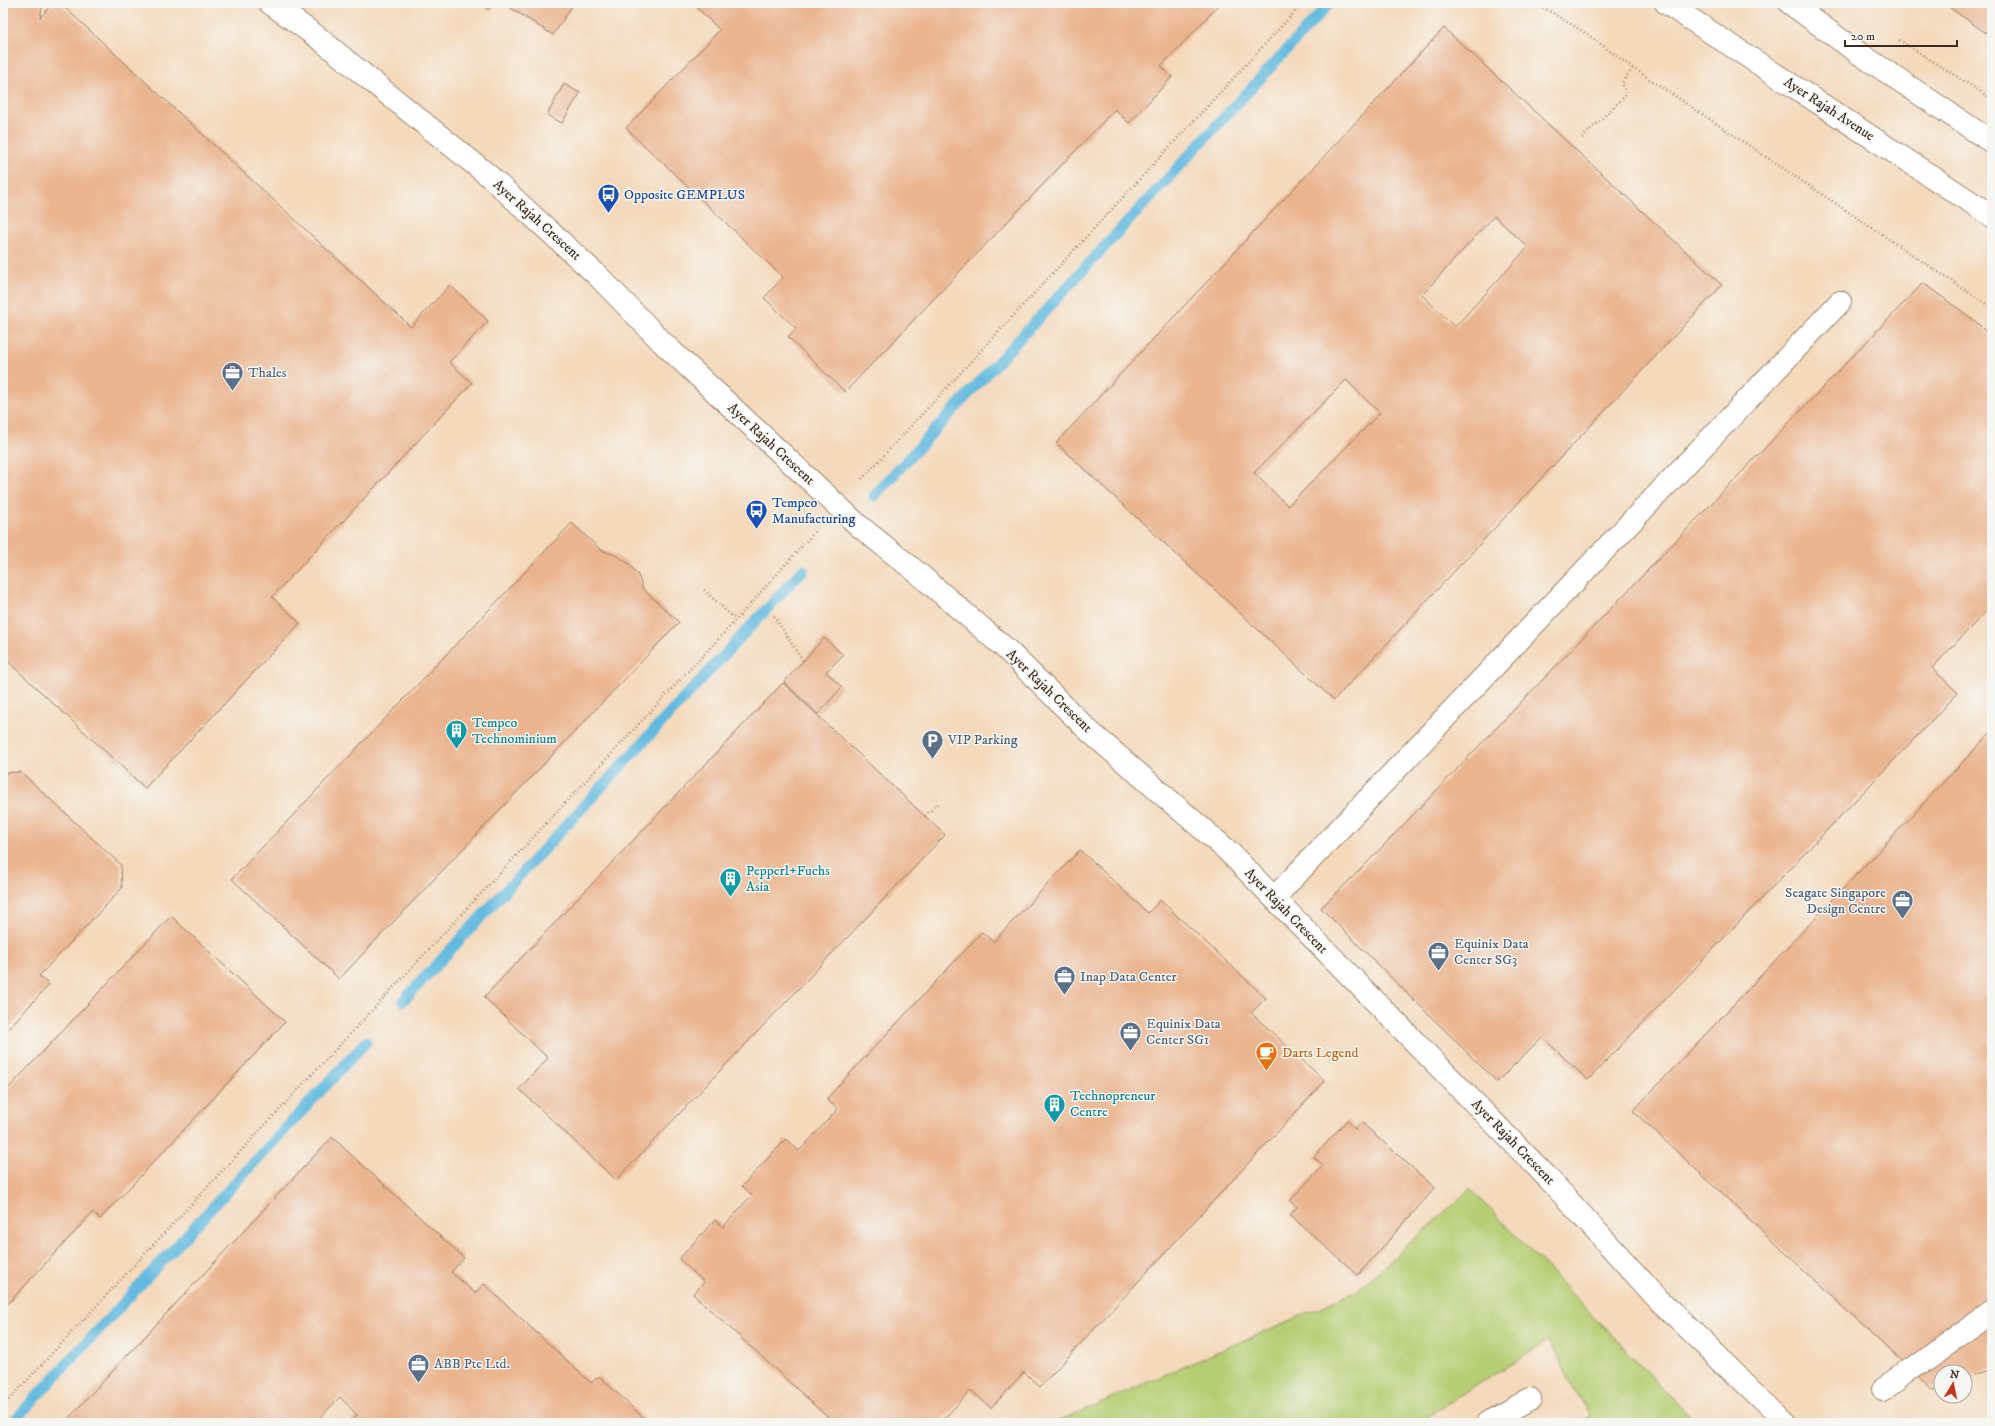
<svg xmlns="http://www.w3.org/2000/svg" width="1995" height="1426" font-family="'IM FELL DW Pica',serif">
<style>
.green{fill:#b6ce73;stroke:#787c48}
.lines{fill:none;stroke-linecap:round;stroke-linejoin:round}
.stream{stroke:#60b9de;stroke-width:11}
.building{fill:#eab48e;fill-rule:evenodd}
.minor-casing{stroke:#98826c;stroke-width:24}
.path{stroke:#98826c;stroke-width:2.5;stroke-dasharray:1 3;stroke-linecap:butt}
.minor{stroke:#fff;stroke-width:22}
.labels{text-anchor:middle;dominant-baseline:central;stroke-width:3;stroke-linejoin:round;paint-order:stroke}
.street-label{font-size:14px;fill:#3b2a1e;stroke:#f6f6f2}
.transit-label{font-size:14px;fill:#164399;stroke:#f6f6f2;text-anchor:start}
.service-label{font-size:14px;fill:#4e5e75;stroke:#f6f6f2;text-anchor:start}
.culture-label{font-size:14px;fill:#0d838f;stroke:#f6f6f2;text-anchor:start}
.food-label{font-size:14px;fill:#c56008;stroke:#f6f6f2;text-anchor:start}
</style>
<rect width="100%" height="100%" fill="#f6f6f2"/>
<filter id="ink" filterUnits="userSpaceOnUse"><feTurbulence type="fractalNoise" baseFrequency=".025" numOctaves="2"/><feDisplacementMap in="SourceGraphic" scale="8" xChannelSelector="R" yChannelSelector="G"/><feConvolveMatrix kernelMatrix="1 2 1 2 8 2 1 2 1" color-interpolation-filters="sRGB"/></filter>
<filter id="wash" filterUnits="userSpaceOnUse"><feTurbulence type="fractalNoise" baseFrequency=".012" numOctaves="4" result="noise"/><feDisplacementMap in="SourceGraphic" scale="16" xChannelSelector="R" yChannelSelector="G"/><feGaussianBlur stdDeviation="0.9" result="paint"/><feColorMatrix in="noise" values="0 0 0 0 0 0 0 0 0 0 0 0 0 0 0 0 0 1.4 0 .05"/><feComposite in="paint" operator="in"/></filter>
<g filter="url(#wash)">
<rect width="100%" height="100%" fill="#f4d9bb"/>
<path class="green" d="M1470,1189L1697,1423H1578L1589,1416L1548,1340L1418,1423H1054L1355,1292Z"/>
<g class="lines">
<path class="stream" d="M874,496L1330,3
M403,1001L803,570
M12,1423L366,1042"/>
</g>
<g id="blocks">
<path class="building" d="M3,3H43L40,18L53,3H60L411,327L450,285L488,321L449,362L472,383L272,597L300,623L145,788L3,657Z
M479,3H494L489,10Z
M503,3H574L553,35Z
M694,3H1221L1161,66L1172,77L1129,123L1115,109L845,392L788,337L796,328L764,298L783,277L626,128L720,30L693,4Z
M1943,3H1992V37Z
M1444,28L1722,285L1334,700L1056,443ZM1494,216L1528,247L1455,327L1422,295ZM1346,380L1380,413L1288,506L1254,473Z
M564,84L580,93L562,123L547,115Z
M1923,283L1974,320L1992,338V605L1932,668L1958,693L1588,1080L1542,1037L1497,1082L1321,908L1363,867Z
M572,523L601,550L615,555L628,563L638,575L643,589L679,622L339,979L232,879Z
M824,638L843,655L826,672L842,687L818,714L784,682Z
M783,683L945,835L616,1180L519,1089L548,1058L484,997Z
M1992,731V1367L1965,1376V1372H1941V1384L1931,1388L1633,1111Z
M21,772L121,865L122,888L39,976L49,985L3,1034V773Z
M1080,850L1148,913L1160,900L1266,998L1251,1013L1325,1081L1040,1387L1024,1372L991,1408L971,1390L940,1423H834L693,1294L704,1282L679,1259L715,1220L723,1227L752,1195L742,1186L786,1139L799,1151L838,1109L826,1099L982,932L993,942Z
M171,916L285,1022L100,1219L93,1212L5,1307L3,1305V1094Z
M1347,1120L1355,1129L1361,1122L1435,1188L1358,1275L1290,1215L1297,1207L1290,1201L1323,1165L1314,1157Z
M332,1137L464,1258L451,1272L475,1293L484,1284L591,1383L599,1376L649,1423H350L357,1415L340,1397L315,1423H64Z"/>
</g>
</g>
<g filter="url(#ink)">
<use href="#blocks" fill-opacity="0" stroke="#98826c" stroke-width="1"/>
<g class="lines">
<defs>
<path id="minor" d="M270,3L316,36L488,175L598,276L664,344L858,525L919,574L1005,648L1089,731L1228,851L1547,1177L1659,1300L1787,1423
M1666,3L1992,216
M1790,3L1857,52L1992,142
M1274,898L1840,302
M1883,1389L1992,1312
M1488,1423L1530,1399"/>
</defs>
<use href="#minor" class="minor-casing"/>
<path class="path" d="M1536,3L1587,34L1633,68L1992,308
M1899,40L1992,99
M1582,138L1627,94L1622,83L1633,68
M862,479L1303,3
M704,590L736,620
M774,616L803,661
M925,816L938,803
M3,1406L736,620L817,529"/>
<use href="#minor" class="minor"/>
</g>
</g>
<defs>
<symbol id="bus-pin" viewBox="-11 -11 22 30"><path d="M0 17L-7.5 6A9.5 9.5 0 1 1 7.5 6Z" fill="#1a4fb4" stroke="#f6f6f2"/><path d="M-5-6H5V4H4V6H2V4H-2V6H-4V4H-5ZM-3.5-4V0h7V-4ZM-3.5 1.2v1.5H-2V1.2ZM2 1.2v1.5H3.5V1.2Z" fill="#fff"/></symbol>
<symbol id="office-pin" viewBox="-11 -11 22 30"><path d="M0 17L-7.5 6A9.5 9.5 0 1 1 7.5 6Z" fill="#5c6f8a" stroke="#f6f6f2"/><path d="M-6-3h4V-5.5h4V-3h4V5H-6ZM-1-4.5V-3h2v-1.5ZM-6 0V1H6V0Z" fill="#fff"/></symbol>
<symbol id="building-pin" viewBox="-11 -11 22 30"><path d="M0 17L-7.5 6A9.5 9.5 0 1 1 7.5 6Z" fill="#0f9aa8" stroke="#f6f6f2"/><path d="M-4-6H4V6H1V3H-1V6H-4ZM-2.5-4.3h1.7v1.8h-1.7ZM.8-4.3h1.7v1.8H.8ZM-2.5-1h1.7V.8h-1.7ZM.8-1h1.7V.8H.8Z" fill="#fff"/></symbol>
<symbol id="parking-pin" viewBox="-11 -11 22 30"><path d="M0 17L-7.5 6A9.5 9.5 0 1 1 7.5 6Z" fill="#5c6f8a" stroke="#f6f6f2"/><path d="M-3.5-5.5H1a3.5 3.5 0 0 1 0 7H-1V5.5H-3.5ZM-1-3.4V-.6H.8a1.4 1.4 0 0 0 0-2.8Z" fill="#fff"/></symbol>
<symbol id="cafe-pin" viewBox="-11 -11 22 30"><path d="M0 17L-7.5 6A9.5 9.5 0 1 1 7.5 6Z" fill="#e8710a" stroke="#f6f6f2"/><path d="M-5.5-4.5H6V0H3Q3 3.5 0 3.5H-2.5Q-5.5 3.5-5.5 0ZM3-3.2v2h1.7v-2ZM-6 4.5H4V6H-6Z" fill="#fff"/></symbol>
</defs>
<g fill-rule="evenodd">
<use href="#bus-pin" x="596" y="182" width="25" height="34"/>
<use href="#office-pin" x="220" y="360" width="25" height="34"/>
<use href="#bus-pin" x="744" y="498" width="25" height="34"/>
<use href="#building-pin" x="444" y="718" width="25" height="34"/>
<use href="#parking-pin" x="920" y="728" width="25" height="34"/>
<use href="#building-pin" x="718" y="866" width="25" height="34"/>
<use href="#office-pin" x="1890" y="888" width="25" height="34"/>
<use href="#office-pin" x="1426" y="940" width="25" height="34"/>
<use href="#office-pin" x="1052" y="964" width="25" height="34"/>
<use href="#office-pin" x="1118" y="1020" width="25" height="34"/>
<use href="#cafe-pin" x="1254" y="1040" width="25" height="34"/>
<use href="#building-pin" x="1042" y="1092" width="25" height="34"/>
<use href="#office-pin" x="406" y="1352" width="25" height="34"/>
</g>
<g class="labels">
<g class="street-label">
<text transform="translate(1829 109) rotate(33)">Ayer Rajah Avenue</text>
<text transform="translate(537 220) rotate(42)">Ayer Rajah Crescent</text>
<text transform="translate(771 444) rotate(43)">Ayer Rajah Crescent</text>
<text transform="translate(1049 691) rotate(44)">Ayer Rajah Crescent</text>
<text transform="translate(1286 911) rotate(46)">Ayer Rajah Crescent</text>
<text transform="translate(1513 1142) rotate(46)">Ayer Rajah Crescent</text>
</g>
<g class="transit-label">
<text x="624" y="195">Opposite GEMPLUS</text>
<text x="772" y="503">Tempco<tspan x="772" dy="16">Manufacturing</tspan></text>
</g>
<g class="service-label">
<text x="248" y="373">Thales</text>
<text x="948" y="740">VIP Parking</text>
<text x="1886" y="893" text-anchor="end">Seagate Singapore<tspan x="1886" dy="16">Design Centre</tspan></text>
<text x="1454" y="944">Equinix Data<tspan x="1454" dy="16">Center SG3</tspan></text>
<text x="1080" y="977">Inap Data Center</text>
<text x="1146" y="1024">Equinix Data<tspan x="1146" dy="16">Center SG1</tspan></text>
<text x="434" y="1364">ABB Pte Ltd.</text>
</g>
<g class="culture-label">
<text x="472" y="723">Tempco<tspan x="472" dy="16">Technominium</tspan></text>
<text x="746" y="871">Pepperl+Fuchs<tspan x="746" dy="16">Asia</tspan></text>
<text x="1070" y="1096">Technopreneur<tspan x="1070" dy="16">Centre</tspan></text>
</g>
<g class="food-label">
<text x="1282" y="1053">Darts Legend</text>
</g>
</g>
<rect width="1995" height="1426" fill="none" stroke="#f6f6f2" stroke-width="16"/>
<g transform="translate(1953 1384) rotate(10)"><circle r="19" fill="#f6f6f2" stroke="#aba49d"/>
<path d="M0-3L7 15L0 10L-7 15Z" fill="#c8321e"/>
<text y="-6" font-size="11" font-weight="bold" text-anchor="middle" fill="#3b2a1e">N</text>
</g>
<path d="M1845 40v6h112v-6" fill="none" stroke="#3b2a1e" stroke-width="2"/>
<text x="1851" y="40" font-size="12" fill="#3b2a1e" stroke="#f6f6f2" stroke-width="3" paint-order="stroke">20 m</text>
</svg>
